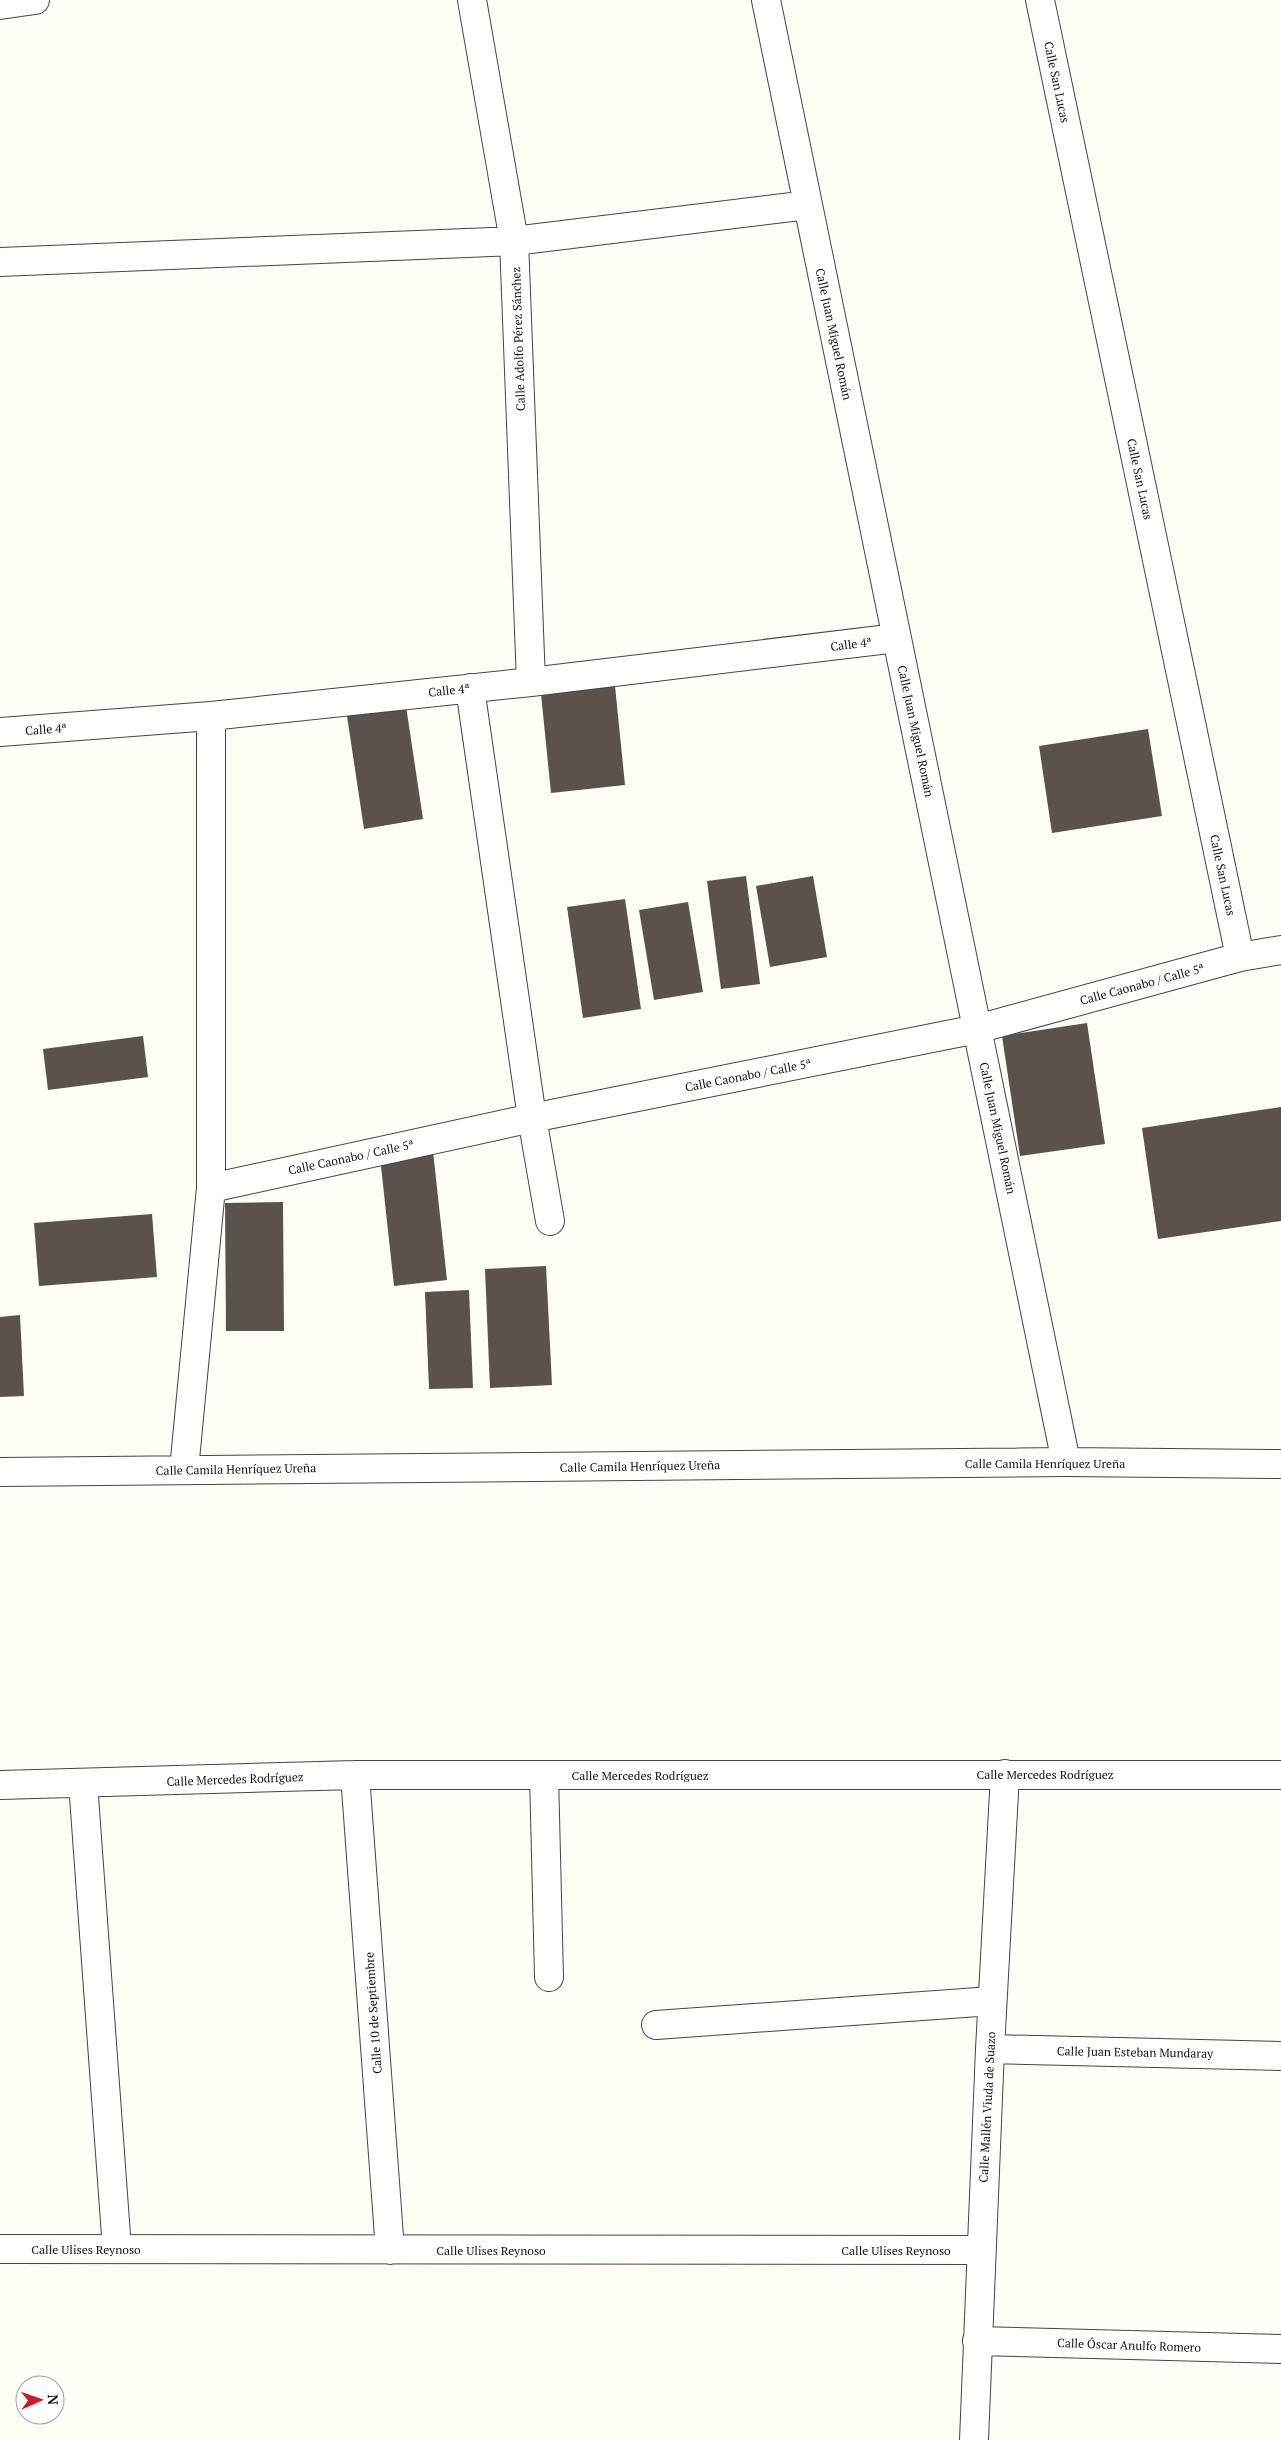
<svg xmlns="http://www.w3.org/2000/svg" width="1281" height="2440" font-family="'PT Serif',serif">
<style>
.building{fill:#5b524c}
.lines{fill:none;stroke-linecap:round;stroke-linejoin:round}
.minor-casing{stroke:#444;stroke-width:30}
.minor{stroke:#fff;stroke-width:28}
.labels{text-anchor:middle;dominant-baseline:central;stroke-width:5;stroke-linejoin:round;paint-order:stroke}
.street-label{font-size:12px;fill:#111;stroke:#fff}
</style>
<rect width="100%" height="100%" fill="#fffdf5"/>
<path class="building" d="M615,686L625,785L551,793L541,694Z
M406,706L423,819L364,829L347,716Z
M1148,729L1162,816L1052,833L1039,746Z
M746,876L760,984L721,989L707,881Z
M813,876L827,957L770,967L756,886Z
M625,899L641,1009L583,1018L567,907Z
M688,902L703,992L654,1000L639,910Z
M1087,1023L1105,1144L1020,1156L1002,1036Z
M143,1036L148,1077L48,1090L43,1049Z
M1281,1107V1221L1158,1239L1142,1128Z
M433,1151L447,1280L394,1286L380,1157Z
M283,1202L284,1331H226L225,1203Z
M152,1214L157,1277L39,1286L34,1223Z
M546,1266L552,1385L490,1388L485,1269Z
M469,1290L473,1388L429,1389L425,1292Z
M20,1315L24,1396L0,1397V1317Z"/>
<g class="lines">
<defs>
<path id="minor" d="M472,0L514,241L531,682
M766,0L1066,1462
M1040,0L1240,957
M0,5L35,0
M0,262L514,241L808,205
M470,688L532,1118L550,1221
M0,732L211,716L531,682L897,638
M211,1188L532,1118L977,1029L1240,957L1281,950
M184,1470L211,1188V716
M0,1472L1066,1462L1281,1464
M355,1775L390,2250
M544,1775L549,1977
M83,1783L117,2249
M0,1785L355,1775H1281
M656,2025L992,2001
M990,2049L1281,2056
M0,2249L981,2250
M977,2341L1281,2349
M974,2440L990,2049L1005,1774"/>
</defs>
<use href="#minor" class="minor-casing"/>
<use href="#minor" class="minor"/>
</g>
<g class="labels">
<g class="street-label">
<text transform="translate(1057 82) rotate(78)">Calle San Lucas</text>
<text transform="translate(834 334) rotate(78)">Calle Juan Miguel Román</text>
<text transform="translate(518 339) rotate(-92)">Calle Adolfo Pérez Sánchez</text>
<text transform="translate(1140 479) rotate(78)">Calle San Lucas</text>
<text transform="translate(851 644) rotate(-7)">Calle 4ª</text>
<text transform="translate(449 690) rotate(-6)">Calle 4ª</text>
<text transform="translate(46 729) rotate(-4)">Calle 4ª</text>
<text transform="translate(916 731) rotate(78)">Calle Juan Miguel Román</text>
<text transform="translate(1223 875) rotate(78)">Calle San Lucas</text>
<text transform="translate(1142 984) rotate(-15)">Calle Caonabo / Calle 5ª</text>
<text transform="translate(748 1075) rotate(-11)">Calle Caonabo / Calle 5ª</text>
<text transform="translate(998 1128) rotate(78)">Calle Juan Miguel Román</text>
<text transform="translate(351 1157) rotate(-12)">Calle Caonabo / Calle 5ª</text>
<text x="1045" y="1463">Calle Camila Henríquez Ureña</text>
<text transform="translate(640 1466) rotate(-1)">Calle Camila Henríquez Ureña</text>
<text transform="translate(236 1469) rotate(-1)">Calle Camila Henríquez Ureña</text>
<text x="1045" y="1774">Calle Mercedes Rodríguez</text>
<text x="640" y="1775">Calle Mercedes Rodríguez</text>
<text transform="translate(235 1779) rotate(-2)">Calle Mercedes Rodríguez</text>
<text transform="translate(373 2013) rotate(-94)">Calle 10 de Septiembre</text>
<text transform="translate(1135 2052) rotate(1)">Calle Juan Esteban Mundaray</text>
<text transform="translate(987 2107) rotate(-87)">Calle Mallén Viuda de Suazo</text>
<text x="86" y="2249">Calle Ulises Reynoso</text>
<text x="491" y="2250">Calle Ulises Reynoso</text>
<text x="896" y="2250">Calle Ulises Reynoso</text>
<text transform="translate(1129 2345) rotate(2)">Calle Óscar Anulfo Romero</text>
</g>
</g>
<g transform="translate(40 2400) rotate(88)"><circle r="24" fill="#ffffff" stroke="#a0a0a0"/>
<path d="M0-4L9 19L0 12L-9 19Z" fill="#d21822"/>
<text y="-8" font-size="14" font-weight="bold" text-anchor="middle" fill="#111111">N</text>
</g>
</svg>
